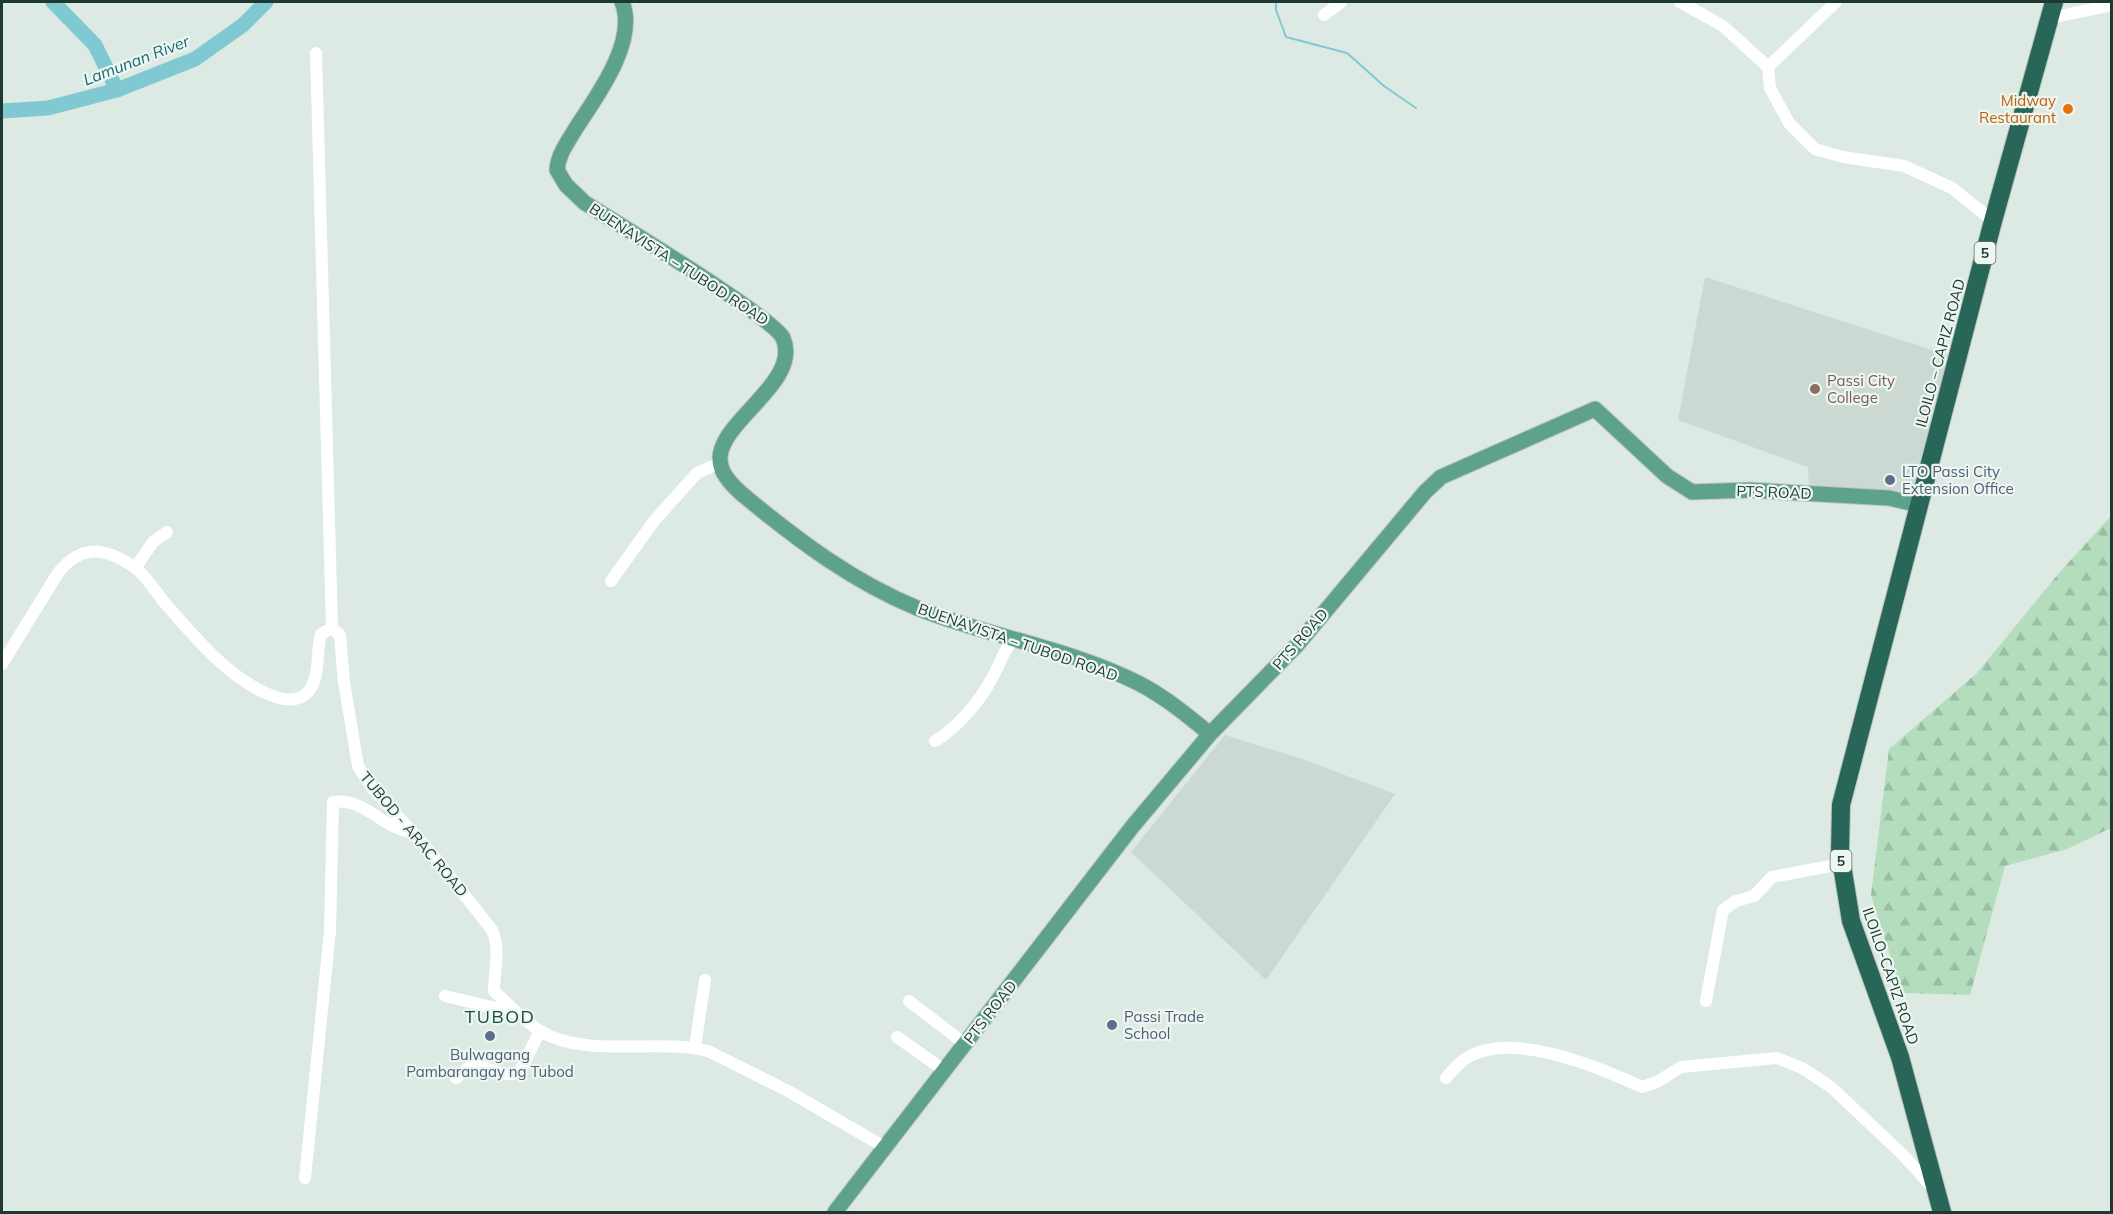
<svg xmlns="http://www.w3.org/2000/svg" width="2113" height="1214" font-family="Mulish,sans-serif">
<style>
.built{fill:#cbd9d2}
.forest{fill:url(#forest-firs)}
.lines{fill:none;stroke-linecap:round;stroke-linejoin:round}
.stream{stroke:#80c9d3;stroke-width:2}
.river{stroke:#80c9d3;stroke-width:15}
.major-casing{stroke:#bcc4c1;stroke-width:17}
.highway-casing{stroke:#bcc4c1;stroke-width:20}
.minor{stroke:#fff;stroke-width:12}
.major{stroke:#5ea28e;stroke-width:15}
.highway{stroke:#286758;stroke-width:18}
.food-dot{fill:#e8710a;stroke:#edf6f1;stroke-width:2}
.education-dot{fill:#8d6e63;stroke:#edf6f1;stroke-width:2}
.service-dot{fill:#5c6f8a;stroke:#edf6f1;stroke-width:2}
.labels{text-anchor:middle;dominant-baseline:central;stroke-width:4.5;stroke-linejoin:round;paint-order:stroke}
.shield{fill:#edf6f1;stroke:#5c726b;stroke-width:1.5}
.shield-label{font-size:14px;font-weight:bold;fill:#1e3931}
.food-label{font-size:15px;fill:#c56008;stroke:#edf6f1;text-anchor:end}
.street-label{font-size:15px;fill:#1e3931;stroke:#edf6f1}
.education-label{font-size:15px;fill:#785e54;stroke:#edf6f1;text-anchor:start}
.service-label{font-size:15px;fill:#4e5e75;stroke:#edf6f1;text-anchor:start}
.water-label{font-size:16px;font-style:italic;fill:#166b77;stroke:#edf6f1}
.quarter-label{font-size:18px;letter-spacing:1.5px;fill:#194c3e;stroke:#edf6f1}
</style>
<defs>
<pattern id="forest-firs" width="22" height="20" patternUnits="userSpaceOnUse" patternTransform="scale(1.5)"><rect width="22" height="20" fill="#b3ddbd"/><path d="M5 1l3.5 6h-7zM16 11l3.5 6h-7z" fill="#9abea3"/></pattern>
</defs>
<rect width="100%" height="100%" fill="#dceae3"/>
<path class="built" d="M1705,277L1954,357L1918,496L1809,489L1808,467L1678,420Z
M1225,735L1305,760L1395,794L1266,980L1131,852Z"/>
<path class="forest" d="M2111,516V828L2067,849L2005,866L1970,995L1902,993L1871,895L1889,749L1977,673L2059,573Z"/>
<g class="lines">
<path class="stream" d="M1276,2V10L1286,37L1347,53L1384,86L1416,108"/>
<path class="river" d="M53,2L95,45L117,90
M2,111L48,108L117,90L195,59L243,25L266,2"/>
<defs>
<path id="major" d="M622,2C638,41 597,96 576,128C568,142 558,154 557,170L566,185L585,203C615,222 774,318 783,338C803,385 709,425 721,466C724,479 738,491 748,499C800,542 854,582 917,608C989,637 1070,648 1140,684C1165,697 1188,716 1210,734
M835,1212L1132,827L1210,734L1297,645L1425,492L1441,477L1595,409L1667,476L1692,492L1749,490L1889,498L1919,505"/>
<path id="highway" d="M1942,1212L1900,1057L1851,921L1840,853L1841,805L1993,221L2054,2"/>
</defs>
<use href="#major" class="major-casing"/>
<use href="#highway" class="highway-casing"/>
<path class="minor" d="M1680,2L1723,26L1768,67L1770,88L1789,123L1815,149L1843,157L1904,166L1952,188L1993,221
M1324,15L1341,2
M2050,18L2112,5
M316,53L332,628
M1768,67L1836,2
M135,568L153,542L167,532
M611,581L654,521L697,473L720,463
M2,664L58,573C81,544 104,547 134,567C145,574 155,591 164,602C195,637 232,684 279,698C290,701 304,700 311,688C320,672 316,651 321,634L332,628L340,635L344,682L358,766L373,789L433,855L492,930C501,950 494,969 494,991C509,1005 523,1020 540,1031C587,1059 656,1038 708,1051L788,1091L886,1148
M935,741C956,729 981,700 992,678C1000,665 1002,653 1012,641
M445,996L517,1013
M909,1001L965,1044
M1706,1001L1723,910L1736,901L1754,896L1772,877L1841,864
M897,1037L945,1071
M695,1047L705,980
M456,1078L472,1065C487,1065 506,1081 520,1071L540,1031
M1446,1078C1454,1069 1460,1061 1470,1056C1515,1032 1599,1067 1642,1087L1657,1082L1681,1067L1777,1058L1802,1068L1831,1087L1902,1154L1934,1189
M305,1178L330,931L333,802C364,797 382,828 411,832"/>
<use href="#major" class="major"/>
<use href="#highway" class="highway"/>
</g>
<circle class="food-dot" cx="2068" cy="109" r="6"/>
<circle class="education-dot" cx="1815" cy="389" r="6"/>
<g class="service-dot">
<circle cx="1890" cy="480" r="6"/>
<circle cx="1112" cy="1025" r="6"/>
<circle cx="490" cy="1036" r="6"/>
</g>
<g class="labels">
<g class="shield">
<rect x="1974.5" y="242" width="21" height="22" rx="4.5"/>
<rect x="1830.5" y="850" width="21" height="22" rx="4.5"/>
</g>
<g class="shield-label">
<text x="1985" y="253">5</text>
<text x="1841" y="861">5</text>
</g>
<g class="food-label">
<text x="2056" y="100">Midway<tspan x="2056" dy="17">Restaurant</tspan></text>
</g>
<g class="street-label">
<text transform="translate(679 264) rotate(33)">BUENAVISTA – TUBOD ROAD</text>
<text transform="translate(1940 353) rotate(-75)">ILOILO – CAPIZ ROAD</text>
<text transform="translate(1774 492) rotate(2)">PTS ROAD</text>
<text transform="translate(1300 639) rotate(-49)">PTS ROAD</text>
<text transform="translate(1018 642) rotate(19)">BUENAVISTA – TUBOD ROAD</text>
<text transform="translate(414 834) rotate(50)">TUBOD - ARAC ROAD</text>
<text transform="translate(1891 976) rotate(71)">ILOILO-CAPIZ ROAD</text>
<text transform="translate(990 1012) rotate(-52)">PTS ROAD</text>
</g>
<g class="education-label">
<text x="1827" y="380">Passi City<tspan x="1827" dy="17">College</tspan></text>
</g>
<g class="service-label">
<text x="1902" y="471">LTO Passi City<tspan x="1902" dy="17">Extension Office</tspan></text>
<text x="1124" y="1016">Passi Trade<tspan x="1124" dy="17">School</tspan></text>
<text x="490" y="1054" text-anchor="middle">Bulwagang<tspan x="490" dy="17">Pambarangay ng Tubod</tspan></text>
</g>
<g class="water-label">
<text transform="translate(136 60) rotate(-21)">Lamunan River</text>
</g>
<g class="quarter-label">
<text x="500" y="1016">TUBOD</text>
</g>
</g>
<rect width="2113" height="1214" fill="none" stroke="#1e3931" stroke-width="6"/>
</svg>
